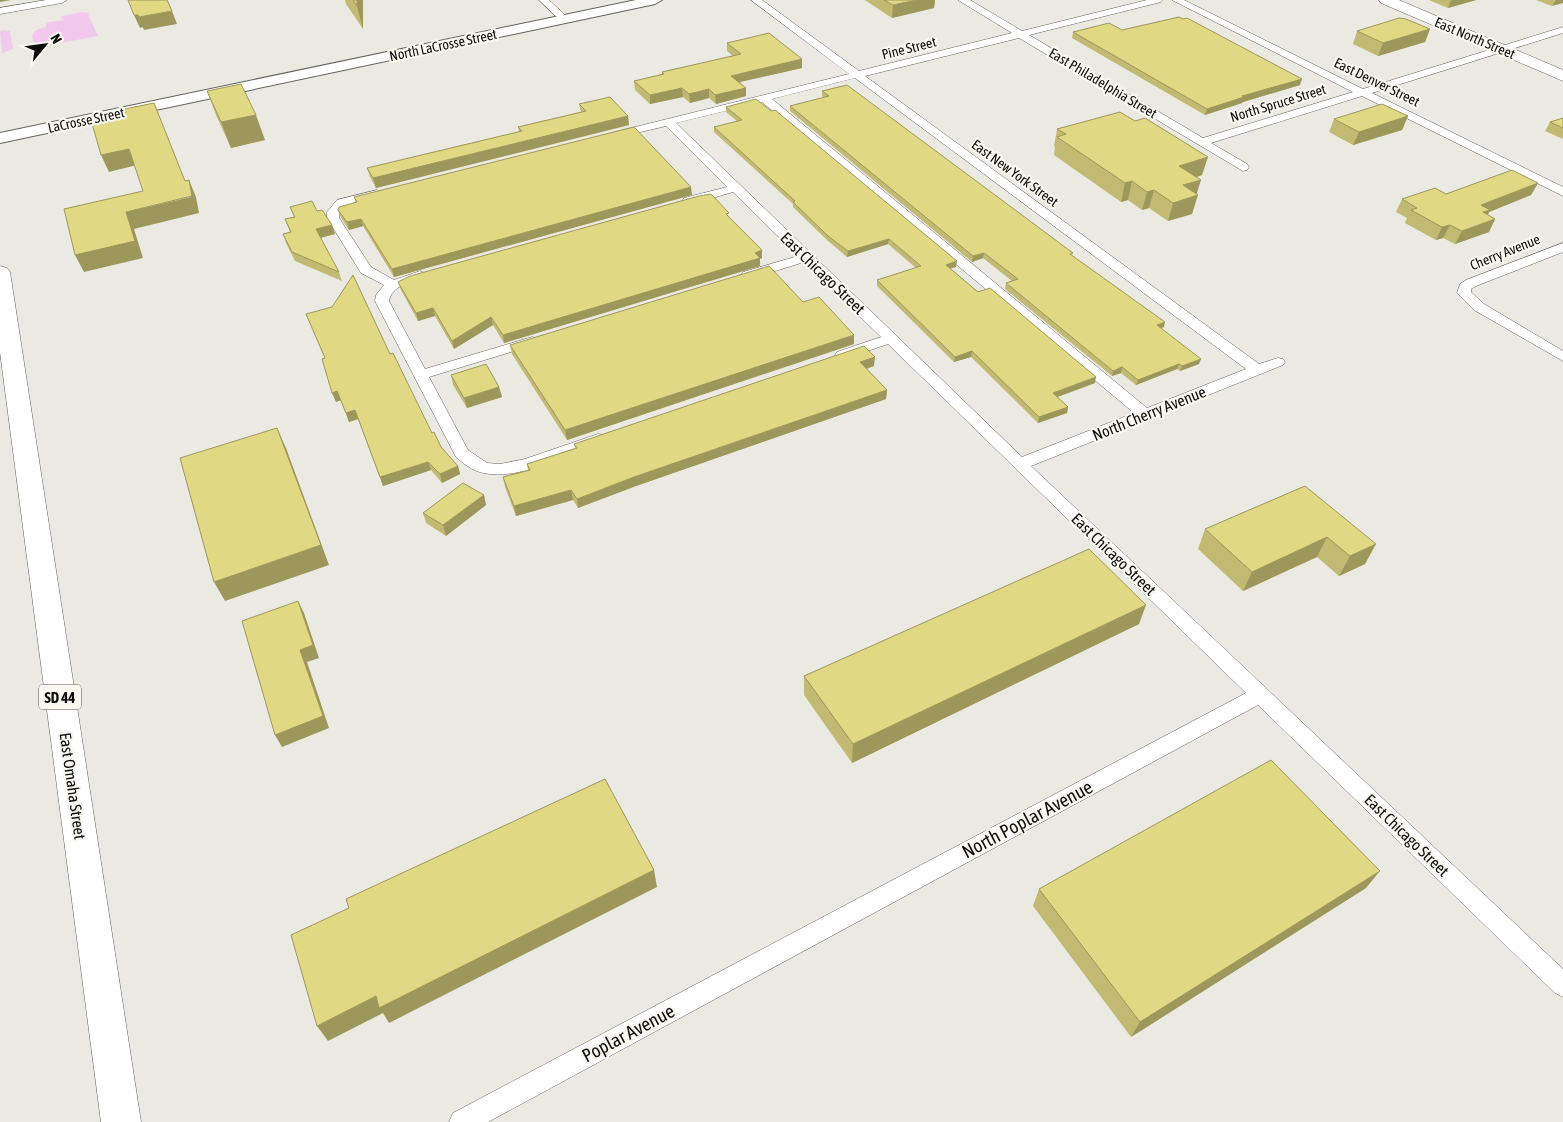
<svg xmlns="http://www.w3.org/2000/svg" width="1563" height="1122" font-family="'Asap Condensed',sans-serif">
<style>
.green{fill:#f2c8ee}
.lines{fill:none;stroke-linecap:round;stroke-linejoin:round}
.street-casing{stroke:#62615a;stroke-width:1}
.secondary-casing{stroke:#62615a;stroke-width:2}
.primary-casing{stroke:#62615a;stroke-width:1}
.street{fill:#fff;fill-rule:evenodd}
.secondary{fill:#fff;fill-rule:evenodd}
.primary{fill:#fff;fill-rule:evenodd}
.wall{fill:#c2ba72}
.shaded-wall{fill:#9e975c}
.building{fill:#e1d884;stroke:#9e975c}
.labels{text-anchor:middle;dominant-baseline:central;stroke-width:4.5;stroke-linejoin:round;paint-order:stroke}
.far-street-label{font-size:14px;fill:#0d0d0b;stroke:#f8f7f0}
.shield{fill:#f8f7f0;stroke:#545350;stroke-width:1}
.shield-label{font-size:15px;font-weight:bold;fill:#0d0d0b}
.street-label{font-size:16px;fill:#0d0d0b;stroke:#f8f7f0}
.near-street-label{font-size:19px;fill:#0d0d0b;stroke:#f8f7f0}
</style>
<rect width="100%" height="100%" fill="#ebeae2"/>
<path class="green" d="M82,12L91,13L88,14L98,36L44,46L34,45L32,35L36,30L46,27V24L49,22L65,20L61,18L62,16Z
M4,30L10,31L13,49L2,53L0,31Z"/>
<g class="lines">
<defs>
<path id="street" d="M46,0H67L62,3L0,14V8Z
M539,0H549L567,17V21H561Z
M751,0H762L859,71L1012,33L958,0H970L1022,31L1147,0H1163L1161,2L1029,35L1203,138L1353,92L1172,0H1184L1363,89L1563,27V33L1372,93L1563,187V196L1362,96L1211,143L1247,164L1249,167L1247,170L1243,171L1019,38L865,76L1259,364L1278,358L1283,359L1285,362L1283,365L1031,466L1563,969V997L1555,993L1258,705L488,1122H449L453,1113L1246,693L888,344L847,358H837L835,355L837,352L881,337L804,262L753,278H743L741,275L743,272L798,256L733,192L688,205L684,204L682,201L684,198L727,187L666,126L615,138L611,137L609,135L611,133L849,74ZM855,78L1246,369L1147,408L772,99ZM762,102L1134,413L1022,457L676,123Z
M377,190L383,194L381,197L353,203L339,212V218L371,267L394,280L420,271L427,275L425,278C411,282 392,285 389,301L425,369L532,337L537,338L539,341L537,344L429,377L468,450L487,463L500,464L525,459L598,434L604,435L606,439L604,443C573,454 522,478 490,474C476,473 466,466 456,457L375,301L376,295L384,285L361,273L327,218V212L337,200Z
M1563,243V252L1476,286L1471,289V292L1484,304L1563,351V361L1474,310L1457,293L1460,284L1466,280Z"/>
<path id="secondary" d="M636,0H662L655,4L0,143V133Z"/>
<path id="primary" d="M1379,0H1399L1563,70V81L1381,3Z
M0,266L7,268L10,272L141,1122H101L0,352Z"/>
</defs>
<use href="#street" class="street-casing"/>
<use href="#secondary" class="secondary-casing"/>
<use href="#primary" class="primary-casing"/>
<use href="#street" class="street"/>
<use href="#secondary" class="secondary"/>
<use href="#primary" class="primary"/>
</g>
<path class="wall" d="M345,0H363V29L346,4Z
M865,0H935L934,8L892,18Z
M1429,0H1476L1448,8Z
M1536,0H1563L1552,6Z
M1430,29L1425,42L1378,56L1353,44L1357,31Z
M1122,30L1300,85L1243,102L1242,103L1205,115L1072,38L1073,32Z
M727,43L802,68L740,82L746,88V96L716,104L709,98L690,103L683,97L650,104L635,90L634,81L662,74V72L733,56L727,51Z
M207,91L265,140L231,148L216,115Z
M822,91L1072,255L1164,327L1161,328L1199,364L1180,371L1177,369L1136,385L1121,373L1112,376L1005,289L1006,283L1012,281L983,258L972,262L790,111V106L824,98L822,96Z
M579,104L628,116L629,125L376,188L370,177L367,168L519,132L518,127L581,112Z
M726,107L956,267L950,268L978,292L1095,383L1057,397L1068,407L1067,413L1038,423L971,357L954,362L877,286V280L916,268L888,244L847,257L828,241L793,207V204L714,132V127L737,121L726,112Z
M1408,116L1402,130L1353,145L1329,132L1334,119Z
M1563,118V139L1545,131L1550,122Z
M1057,129L1202,175L1197,177V194L1192,214L1168,221L1149,208L1142,210L1128,200L1121,202L1054,155L1055,147L1054,146Z
M1538,183L1531,195L1489,212L1488,215L1495,219L1489,232L1455,244L1443,238L1436,240L1405,223L1407,218L1396,212L1402,199Z
M692,195L394,277L363,226L349,230L341,218L338,210L356,203L354,197Z
M290,207L317,211L332,225L335,234L321,238L339,272L342,281L295,261L286,243L283,234L290,232L285,219L294,217Z
M730,218L762,258L760,259V266L504,343L493,325L454,349L435,316L418,321L401,290L398,282Z
M803,302L854,335V344L567,440L512,354L510,345Z
M306,314L390,354L432,433L441,447L458,466L460,474L442,483L431,470L383,486L358,419L349,422L341,400L336,402L325,358Z
M874,366L867,369L887,390L886,399L636,486L578,508L573,500L516,516L505,487L503,477L528,470L527,464L575,448L574,444Z
M451,375L499,387L502,397L467,408L453,385Z
M1305,486L1365,564L1339,576L1317,557L1243,591L1198,549L1205,529Z
M484,495L486,505L446,536L426,523L423,513Z
M1139,624L852,763L804,695V676Z
M1366,888L1131,1037L1033,906L1039,889Z"/>
<path class="shaded-wall" d="M0,0H11L0,2Z
M357,0H363V29L357,6Z
M917,0H935L934,8L892,18L893,5Z
M1451,0H1476L1448,8Z
M1556,0H1563V3L1552,6Z
M172,11L177,24L144,30L139,17Z
M134,15H138L143,27L140,28Z
M1430,29L1425,42L1378,56L1383,43Z
M802,59V68L731,84V76Z
M1302,79L1300,85L1243,102L1242,103L1205,115L1207,109L1242,96Z
M682,88L683,97L650,104V95Z
M746,88V96L716,104L715,95Z
M709,89V98L690,103L689,94Z
M154,103L191,197L189,180L196,197L199,213L134,229L143,258L84,272L75,255L126,212L191,197Z
M256,115L265,140L231,148L221,122Z
M628,116L629,125L376,188L373,178Z
M1408,116L1402,130L1353,145L1359,132Z
M129,149L137,165L109,172L101,155Z
M1208,157L1202,175L1174,184L1179,166Z
M1201,180L1196,196L1198,195L1192,214L1168,221L1173,203L1183,185Z
M1132,181L1128,200L1121,202L1125,183Z
M1538,183L1531,195L1489,212L1484,223L1481,205Z
M691,187L692,195L394,277L392,269Z
M1154,190L1149,208L1142,210L1147,192Z
M361,219L363,226L349,230L347,222Z
M1495,219L1489,232L1455,244L1462,231Z
M332,225L335,234L319,238L316,229Z
M1450,225L1443,238L1436,240L1442,227Z
M889,239L888,244L847,257L848,251Z
M762,250V258L760,259V266L504,343L503,335Z
M984,253L983,258L972,262L973,256Z
M957,261L956,267L945,270L946,265Z
M433,308L435,316L418,321L416,313Z
M491,317L493,325L454,349L452,341Z
M1165,322L1164,327L1155,330L1157,325Z
M854,335V344L567,440L565,430Z
M972,351L971,357L954,362L955,357Z
M875,357L874,366L860,371V362Z
M1201,359L1199,364L1180,371L1182,366Z
M1179,364L1177,369L1136,385L1138,380Z
M1122,367L1121,373L1112,376L1113,371Z
M1096,377L1095,383L1052,399L1053,393Z
M499,387L502,397L467,408L464,398Z
M887,390L886,399L636,486L578,508L577,499L634,477Z
M337,391L341,400L336,402L332,393Z
M1068,407L1067,413L1038,423L1039,417Z
M355,410L358,419L349,422L346,413Z
M277,428L286,448L329,565L225,601L214,582Z
M428,462L431,470L383,486L380,477Z
M458,466L460,474L442,483L440,474Z
M571,490L573,500L516,516L514,506Z
M484,495L486,505L446,536L443,525Z
M1327,537L1317,557L1243,591L1252,572Z
M1376,544L1365,564L1339,576L1350,556Z
M298,601L304,613L319,658L307,662L329,728L282,747L275,735L300,650Z
M1146,605L1139,624L852,763L853,744Z
M654,870L657,887L389,1023L383,1013L328,1041L317,1026L376,996Z
M1380,871L1366,888L1131,1037L1140,1022Z"/>
<path class="building" d="M128,0H167L172,11L139,17L138,15H134Z
M353,0H357V6Z
M884,0H917L893,5Z
M1179,17L1183,19L1187,18L1302,79L1242,96L1244,97L1207,109L1073,32L1109,23L1122,30Z
M1399,18L1406,19L1430,29L1383,43L1357,31Z
M769,33L802,59L731,76L746,88L715,95L709,89L689,94L682,88L650,95L634,81L664,74L662,72L741,54L727,43Z
M241,84L256,115L221,122L207,91Z
M847,85L1073,253L1070,254L1165,322L1157,325L1201,359L1182,366L1179,364L1138,380L1122,367L1113,371L1006,283L1018,279L984,253L973,256L790,106L829,96L822,91Z
M610,97L628,116L373,178L367,168L522,131L518,127L586,111L579,104Z
M756,99L771,111L775,110L957,261L946,265L978,292L990,288L1096,377L1053,393L1068,407L1039,417L972,351L955,357L877,280L921,266L889,239L848,251L828,236L793,202L795,201L714,127L742,120L726,107Z
M154,103L185,181L189,180L192,196L126,212L135,241L75,255L64,209L143,191L129,149L101,155L91,120L126,112L125,109Z
M1382,104L1408,116L1359,132L1334,119Z
M1120,112L1135,121L1145,118L1208,157L1179,166L1201,180L1183,185L1198,195L1173,203L1154,190L1147,192L1132,181L1125,183L1057,137L1066,134L1057,129Z
M1563,118V128L1550,122Z
M634,127L691,187L392,269L361,219L347,222L338,210L339,207L357,202L354,197Z
M1512,170L1538,183L1481,205L1490,210L1483,212L1495,219L1462,231L1450,225L1442,227L1411,210L1417,208L1402,199L1435,188L1446,194Z
M711,194L729,213L726,214L762,250L755,253L760,258L503,335L491,317L452,341L433,308L416,313L398,282L410,276L699,196Z
M312,201L317,211L322,210L332,225L316,229L339,272L292,252L283,234L291,232L285,219L295,217L290,207Z
M769,266L803,302L819,297L854,335L565,430L510,345Z
M353,275L390,354L393,353L432,433L434,432L441,447L458,466L440,474L428,462L380,477L355,410L346,413L337,391L332,393L322,359L325,358L306,314L332,307Z
M864,346L875,357L860,362L887,390L634,477L577,499L571,490L514,506L503,477L530,470L527,464L577,448L574,444Z
M486,364L499,387L464,398L451,375Z
M277,428L321,545L214,582L180,458Z
M463,483L484,495L443,525L423,513Z
M1305,486L1376,544L1350,556L1327,537L1252,572L1205,529Z
M1089,549L1146,605L853,744L804,676Z
M298,601L313,645L300,650L323,716L275,735L242,621Z
M1271,760L1380,871L1140,1022L1039,889Z
M605,779L654,870L379,1008L376,996L317,1026L291,935L349,908L346,899Z"/>
<g class="labels">
<g class="far-street-label">
<text transform="translate(1475 38) rotate(23)">East North Street</text>
<text transform="translate(443 45) rotate(-12)">North LaCrosse Street</text>
<text transform="translate(909 48) rotate(-14)">Pine Street</text>
<text transform="translate(1377 82) rotate(26)">East Denver Street</text>
<text transform="translate(1103 83) rotate(31)">East Philadelphia Street</text>
<text transform="translate(1278 103) rotate(-17)">North Spruce Street</text>
<text transform="translate(86 120) rotate(-12)">LaCrosse Street</text>
<text transform="translate(1015 173) rotate(36)">East New York Street</text>
<text transform="translate(1505 252) rotate(-22)">Cherry Avenue</text>
</g>
<rect class="shield" x="39" y="684.5" width="42" height="25" rx="4"/>
<g class="shield-label">
<text x="60" y="697">SD 44</text>
</g>
<g class="street-label">
<text transform="translate(823 273) rotate(44)">East Chicago Street</text>
<text transform="translate(1149 413) rotate(-22)">North Cherry Avenue</text>
<text transform="translate(1114 554) rotate(44)">East Chicago Street</text>
<text transform="translate(73 786) rotate(82)">East Omaha Street</text>
<text transform="translate(1407 835) rotate(44)">East Chicago Street</text>
</g>
<g class="near-street-label">
<text transform="translate(1027 819) rotate(-28)">North Poplar Avenue</text>
<text transform="translate(628 1033) rotate(-28)">Poplar Avenue</text>
</g>
</g>
<g transform="translate(45 45) rotate(61)" stroke="#f8f7f0" stroke-width="4" paint-order="stroke">
<path d="M0-4L9 19L0 12L-9 19Z" fill="#0d0d0b"/>
<text y="-8" font-size="14" font-weight="bold" text-anchor="middle" fill="#0d0d0b">N</text>
</g>
</svg>
